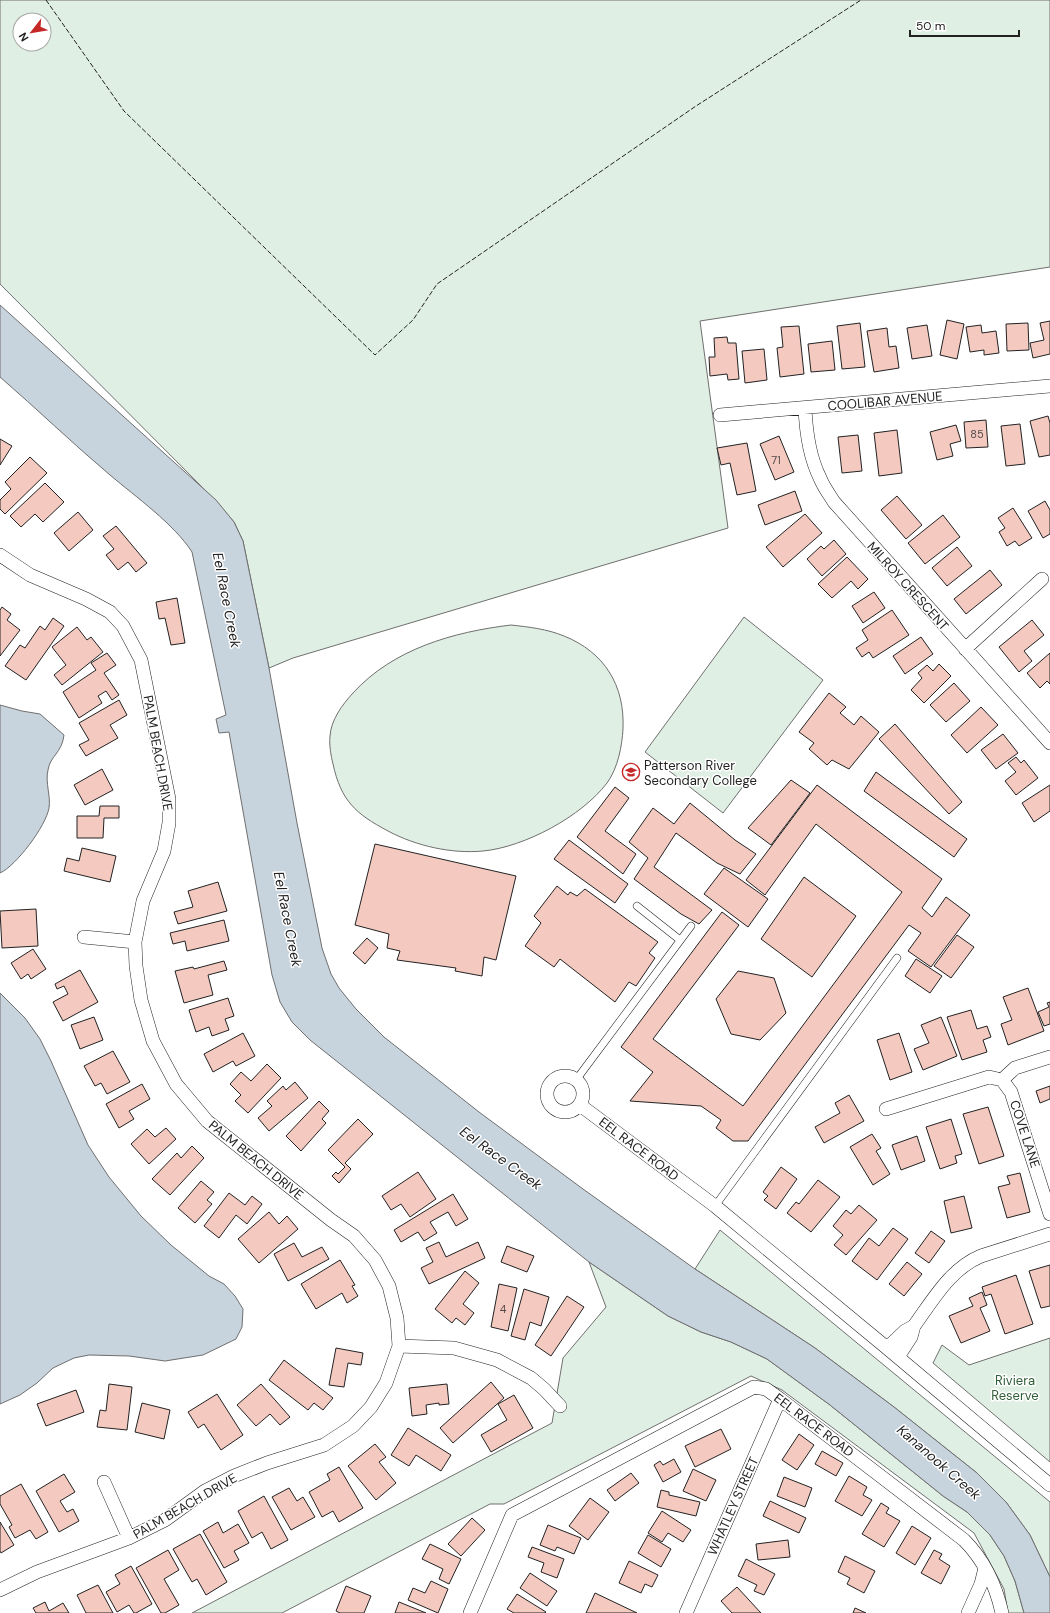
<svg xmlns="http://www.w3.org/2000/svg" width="1050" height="1613" font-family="'DM Sans',sans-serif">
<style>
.green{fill:#e0efe3;stroke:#6f6f6f;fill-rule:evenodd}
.water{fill:#c7d3dd;stroke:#6f6f6f}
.building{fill:#f3c9c0;stroke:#222}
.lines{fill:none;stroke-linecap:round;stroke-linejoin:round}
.service-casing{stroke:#222;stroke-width:8}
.minor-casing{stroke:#222;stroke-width:14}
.service{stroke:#fff;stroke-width:7}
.minor{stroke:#fff;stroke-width:13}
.fence{stroke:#222;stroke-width:1;stroke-dasharray:5 2;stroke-linecap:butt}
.labels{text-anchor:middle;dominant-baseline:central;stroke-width:3;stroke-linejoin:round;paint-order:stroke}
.number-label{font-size:11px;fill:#564c4a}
.street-label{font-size:13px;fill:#222;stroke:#fff}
.poi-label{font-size:13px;fill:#222;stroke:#fff;text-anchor:start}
.park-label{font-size:13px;fill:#2f5e38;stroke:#fff}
.water-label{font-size:14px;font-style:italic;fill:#222;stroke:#fff}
</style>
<rect width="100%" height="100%" fill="#fff"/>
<path class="green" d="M0,0H1050V267L700,321L728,528L293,658L269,668L243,541L234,522L215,500L0,284ZM20,20H44V44H20Z
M744,617L823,680L723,813L645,752Z
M511,625C529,627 547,629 564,636C604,652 625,685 623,729C622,746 618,768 607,783C582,816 525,847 483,851C452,854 416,846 388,831C356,814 341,801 333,764C331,756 329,745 330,736C331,720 342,705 353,693C393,649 453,632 511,625Z
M720,1230L1050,1502V1577L1030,1535L1006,1502L977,1473L894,1407L815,1348L695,1269Z
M589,1262L668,1316L701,1332L731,1342L767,1359L830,1405L943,1496L967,1512L990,1535L1004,1556L1015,1581L1024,1613H1008L1004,1589L974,1533L782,1390L751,1376L504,1504H490L282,1613H192L552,1423L563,1358L606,1307Z
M1050,1338V1462L933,1363L942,1345L969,1365Z"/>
<path class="water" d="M0,305L216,500L234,522L243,541L269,668L297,823L322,948L331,974L339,988L356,1009L384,1037L479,1112L583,1189L695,1269L815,1348L894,1407L977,1473L1006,1502L1030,1535L1050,1577V1613H1024L1015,1581L1004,1556L990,1535L967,1512L943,1496L830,1405L767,1359L731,1342L701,1332L668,1316L589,1262L310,1040L292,1022L280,1002L272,975L229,732L219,733L216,719L226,715L192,552C174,524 136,497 110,475C72,443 37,409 0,377Z
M0,705L22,711L40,714L64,735C62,753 50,756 48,770C45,783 51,796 49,808C46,826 16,866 0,873Z
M0,993L25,1018L40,1039L51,1061L88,1145L109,1177L141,1216L171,1245L209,1276L224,1284L235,1296L243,1309L242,1327L236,1339L203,1355L165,1361L129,1356L89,1355L74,1358L53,1368L37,1383L20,1395L0,1404Z"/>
<path class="building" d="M947,320L964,324L957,359L940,355Z
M1050,321V354L1033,358L1030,343L1044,340L1040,323Z
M860,323L865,367L842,369L837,326Z
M1028,323L1029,350L1007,351L1006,324Z
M927,325L932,356L912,359L907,328Z
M981,325L982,333L996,331L999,353L984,355V350L970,352L966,327Z
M799,326L804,374L780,377L777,348L783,347L781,327Z
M887,328L889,347L896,346L899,368L874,372L867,331Z
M727,337L728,343H736L739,379L728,380L727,374L710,376L709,357H715L714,338Z
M832,341L835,370L811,372L808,344Z
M764,349L767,380L745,383L742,351Z
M1048,416L1050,423V455L1039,457L1030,421Z
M986,420L988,447L966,448L964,422Z
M1020,424L1025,464L1006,466L1001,426Z
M956,425L961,441L950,444L953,456L937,460L930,432Z
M897,430L902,473L879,476L874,433Z
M858,435L862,471L842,473L838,437Z
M779,436L794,472L775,480L760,444Z
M0,439L12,446L0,465Z
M747,443L756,491L737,495L730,463L721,465L717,448Z
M30,457L47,473L5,514L0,509V500L11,489L5,482Z
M45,483L64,502L43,522L35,514L21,527L10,516Z
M795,491L802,511L765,525L758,505Z
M897,496L922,525L906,539L881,510Z
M1045,501L1050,510V534L1043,538L1028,511Z
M1013,508L1032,538L1019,546L1015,541L1007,546L999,532L1005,528L998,518Z
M78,512L93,530L69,551L54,533Z
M805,514L822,533L783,567L766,547Z
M943,515L960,537L925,564L908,543Z
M116,526L147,563L136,572L128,562L118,570L106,555L114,549L103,536Z
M834,540L846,554L822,576L807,559L821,546L824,549Z
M957,547L972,566L947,586L932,568Z
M847,557L868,579L858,589L851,581L832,598L818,584Z
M990,570L1002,585L966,614L954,599Z
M874,592L885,608L863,623L852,606Z
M177,598L185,643L171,645L165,618L159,619L156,602Z
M2,607L11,614L7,620L20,630L0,656V610Z
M892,610L909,635L873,658L869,652L862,657L856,648L868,640L862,630Z
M53,618L64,626L26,680L5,666L20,645L25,648L40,626L45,630Z
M1032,620L1044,635L1024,651L1032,661L1019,672L999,647Z
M77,627L87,640L91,637L103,652L62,685L54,675L66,665L52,647Z
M921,637L933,654L905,674L893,656Z
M107,653L116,665L104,673L119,695L112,700L106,691L98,696L102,703L79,718L63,692L96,670L91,663Z
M1050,653V684L1047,681L1040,688L1027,673Z
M939,664L951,676L924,703L911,690L922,678L918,673L927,665L933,671Z
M954,683L970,701L946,722L930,705Z
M829,693L846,707L840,713L854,725L861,716L879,732L849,769L832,760L827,765L809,749L814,743L799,732Z
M119,700L127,715L110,725L118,738L86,756L79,745L89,740L79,723Z
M981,707L998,725L967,753L951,735Z
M895,724L962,802L949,814L879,739Z
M1003,734L1018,753L996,769L981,750Z
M1016,757L1021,763L1024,760L1038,778L1016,795L1005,781L1016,772L1008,763Z
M102,769L113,790L85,805L74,785Z
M876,772L967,839L954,857L864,791Z
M791,780L810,793L771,845L748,828Z
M817,785L942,879L922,908L932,917L946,897L970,915L931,967L908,951L921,933L909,925L748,1141H733L716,1128L721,1120L701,1106L630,1101L653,1072L621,1047L722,912L739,925L653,1039L743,1106L902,892L816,824L765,895L746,880Z
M1050,785V811L1034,822L1022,803Z
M615,787L629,798L605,831L636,854L623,874L577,837Z
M690,803L735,840L756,854L740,874L717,863L676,833L654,867L712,910L699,924L681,914L634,879L648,858L629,842L653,808L674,824Z
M100,806H119V818H104L103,838H77V816H99Z
M569,840L628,884L615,903L554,859Z
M375,844L516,876L496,960L484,957L482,976L455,971L456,968L397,960L400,951L387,948L389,934L355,925Z
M82,848L116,856L110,882L64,871L67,858L79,861Z
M724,868L768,899L748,927L704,894Z
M804,877L856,916L812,977L761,939Z
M218,882L227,911L178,924L174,912L193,907L188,891Z
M557,886L568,895L570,892L577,896L585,889L658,942L649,953L655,958L636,986L629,982L615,1002L560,959L554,967L525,946L541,923L534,916Z
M36,909L38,946L2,948L0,911Z
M224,920L229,941L187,951L185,941L173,944L170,933Z
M957,935L974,947L951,978L934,966Z
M367,938L378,948L365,964L353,953Z
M33,949L46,969L31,979L28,974L21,979L11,963Z
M916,959L942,976L930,993L905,976Z
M224,961L227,970L208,975L213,995L184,1003L175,971L193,967L194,969Z
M80,970L98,1002L63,1021L53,1002L68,994L64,986L57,989L55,984Z
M738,971L774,978L786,1013L760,1040L731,1034L716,999Z
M1028,988L1044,1031L1008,1045L1001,1024L1012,1020L1003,997Z
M228,998L234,1016L225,1019L229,1030L212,1036L209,1027L196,1032L189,1010Z
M1050,1002V1024L1044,1026L1038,1012L1049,1007L1047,1003Z
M971,1010L977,1029L987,1026L991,1037L983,1040L987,1052L962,1060L947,1017Z
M94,1017L103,1040L80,1049L71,1025Z
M941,1017L957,1056L923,1070L914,1049L929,1043L921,1025Z
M243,1033L255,1056L236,1066L233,1061L213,1072L204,1054Z
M899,1033L912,1072L890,1080L877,1040Z
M113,1051L130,1082L107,1094L101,1083L95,1086L84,1066Z
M267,1064L281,1078L248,1113L235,1101L241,1095L230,1084L241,1072L251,1081Z
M295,1082L308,1098L269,1131L258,1118L272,1106L267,1101L283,1086L286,1090Z
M142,1084L150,1099L129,1111L134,1119L119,1128L106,1104Z
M1050,1086V1099L1040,1103L1036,1091Z
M849,1095L864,1121L824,1143L815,1127L840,1113L835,1103Z
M319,1101L329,1111L322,1119L326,1123L301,1151L286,1136Z
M988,1107L1004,1156L979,1164L963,1114Z
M358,1119L373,1134L345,1163L351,1169L339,1183L332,1176L336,1172L338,1174L345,1167L328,1150Z
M951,1119L962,1154L955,1156L957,1163L940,1169L926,1127Z
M166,1128L176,1139L149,1164L131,1144L147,1129L155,1137Z
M872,1134L881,1148L876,1151L890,1174L873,1185L850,1147Z
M917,1136L925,1161L901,1170L892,1145Z
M192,1146L204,1158L170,1195L152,1179L177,1153L181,1158Z
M781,1167L797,1179L776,1209L764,1200L768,1196L763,1192Z
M418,1172L436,1199L410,1217L401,1204L391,1210L382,1196Z
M1020,1173L1030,1212L1007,1218L998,1187L1010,1184L1007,1176Z
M818,1180L840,1197L811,1232L787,1213L796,1202L799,1204Z
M201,1181L214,1192L207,1200L212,1204L195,1223L178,1208Z
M229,1193L245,1205L252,1196L262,1204L247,1224L236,1215L219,1238L204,1226Z
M453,1194L468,1219L456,1226L448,1212L430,1222L437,1233L424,1241L418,1232L401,1242L394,1230Z
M964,1196L972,1228L951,1233L944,1201Z
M859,1205L877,1220L846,1255L834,1245L843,1235L833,1226L846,1210L851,1214Z
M269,1212L279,1224L287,1216L298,1229L259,1263L238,1239Z
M893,1228L908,1239L877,1280L852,1261L869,1238L879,1246Z
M931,1231L945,1241L929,1263L915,1253Z
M439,1242L446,1257L478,1242L485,1258L429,1284L421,1268L433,1262L426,1248Z
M294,1243L302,1257L322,1247L329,1259L288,1281L274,1254Z
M507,1246L534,1256L527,1272L501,1262Z
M340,1260L355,1285L352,1286L358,1296L347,1303L342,1293L316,1309L301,1284Z
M907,1262L922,1274L904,1296L889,1284Z
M1050,1265V1306L1041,1308L1029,1271Z
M465,1271L479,1283L463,1304L474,1313L465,1325L456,1318L452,1323L435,1309Z
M1016,1275L1033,1324L1005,1334L991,1294L985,1296L982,1287Z
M499,1284L517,1288L508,1331L491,1327Z
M524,1289L549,1297L541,1326L530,1322L525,1340L511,1336Z
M982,1292L987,1305L980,1308L990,1331L961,1343L949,1316L973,1306L969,1298Z
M567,1296L584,1307L551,1356L535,1345Z
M336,1348L363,1353L361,1365L348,1363L344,1387L329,1385Z
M284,1360L333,1398L323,1410L314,1403L308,1410L269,1380Z
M491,1382L504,1398L453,1443L440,1428Z
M109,1384L132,1387L127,1430L97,1427L100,1410L106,1411Z
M261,1384L290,1417L280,1425L270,1414L256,1426L237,1405Z
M447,1384L449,1404L439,1405V1403L426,1405L427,1414L412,1416L409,1388Z
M76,1390L84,1412L46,1426L37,1404Z
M217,1394L243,1435L221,1450L204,1424L198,1428L188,1412Z
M514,1395L533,1428L491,1452L481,1435L507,1420L498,1404Z
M142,1403L170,1410L164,1439L135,1432Z
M408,1428L451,1455L441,1471L416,1455L409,1466L391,1455Z
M721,1429L731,1449L695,1467L685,1446Z
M799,1434L814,1445L797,1470L782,1460Z
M375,1444L386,1457L379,1462L396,1483L376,1500L348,1466Z
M822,1451L843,1463L836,1476L815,1464Z
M674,1459L681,1472L663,1482L654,1465L660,1461L663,1465Z
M339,1467L363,1508L339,1522L333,1511L322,1517L309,1492L330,1480L327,1474Z
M693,1469L716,1480L706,1501L683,1491Z
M631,1473L639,1483L615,1501L607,1490Z
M64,1474L75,1492L60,1501L67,1512L73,1509L79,1521L59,1532L36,1491Z
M849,1476L867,1487L863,1495L872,1500L862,1516L835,1501Z
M784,1477L812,1488L805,1507L777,1496Z
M21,1484L48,1532L36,1539L30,1530L15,1538L9,1527L12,1525L0,1504V1496Z
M289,1488L297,1501L303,1497L315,1517L291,1530L272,1497Z
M661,1490L669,1492V1495L700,1502L696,1516L657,1507Z
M264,1496L288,1540L271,1549L262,1532L252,1538L238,1511Z
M590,1498L609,1512L588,1540L569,1526Z
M770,1501L806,1518L799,1533L763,1516Z
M881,1503L889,1508L886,1513L900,1521L884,1547L862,1534Z
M662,1511L691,1530L683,1542L668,1533L662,1542L648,1533Z
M472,1518L485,1530L461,1556L448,1544Z
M0,1522L14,1545L1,1553L0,1551Z
M218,1522L223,1533L238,1524L249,1543L234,1551L239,1560L224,1568L203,1531Z
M548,1525L581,1538L574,1554L557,1547L555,1551L540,1545Z
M912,1526L931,1538L915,1565L896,1553Z
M200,1534L227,1582L206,1595L197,1579L192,1582L173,1549Z
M648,1535L671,1549L661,1567L638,1553Z
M788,1540L790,1557L758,1560L756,1544Z
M430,1544L461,1559L449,1584L439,1579L443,1569L422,1559Z
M532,1547L564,1559L557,1578L541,1572L544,1563L528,1557Z
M168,1550L179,1570L164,1579L179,1605L165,1613H161L136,1568Z
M934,1550L942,1554L939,1559L950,1566L941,1584L921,1573Z
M845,1556L875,1571L864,1593L847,1584L850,1578L838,1572Z
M746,1559L775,1574L764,1595L754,1591L757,1585L738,1576Z
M629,1561L658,1575L652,1587L645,1584L641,1593L619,1583Z
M131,1566L152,1604L136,1613H134L129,1605L117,1612L106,1592L120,1584L115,1575Z
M530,1573L557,1591L547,1606L520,1588Z
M431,1581L448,1589L438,1613L408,1600L413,1588L425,1593Z
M98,1585L113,1613H86L77,1595Z
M346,1586L371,1596L364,1613H340L336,1611Z
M737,1587L761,1613H732L721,1601Z
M595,1593L637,1613H586Z
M517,1594L546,1612L545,1613H514L507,1609Z
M45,1602L49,1611L63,1603L69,1613H36L33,1608Z
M399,1602L426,1613H395Z
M855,1608L866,1613H853Z"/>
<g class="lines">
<defs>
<path id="service" d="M637,906L680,940
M576,1080L691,926
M715,1206L897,958"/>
<path id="minor" d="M805,408C806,432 809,456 820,478C823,486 829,494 834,502L1050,743
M720,415L1050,386
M0,555L30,575L86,599L110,612L123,626L141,660L169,799V823L164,851L143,901L135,942L136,966L141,1000L153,1041L176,1084L207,1121L331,1220L354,1236L375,1260L389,1286L397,1318L399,1346L386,1383L371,1407L353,1426L324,1445L267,1463L234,1476L205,1491L165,1520L129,1538L37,1572L0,1590
M965,649L1042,579
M84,937L135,942
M547 1094a18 18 0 1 1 36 0a18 18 0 1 1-36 0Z
M1002,1080L1015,1068L1050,1057
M580,1105L715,1206L887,1348L1050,1485
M886,1109L989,1077L1002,1080L1011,1092L1050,1214
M399,1346L454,1348L497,1360L531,1378L544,1389L560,1406
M887,1348L905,1331L914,1326
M898,1357L911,1337L914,1326C933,1300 950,1269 981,1256L1050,1234
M104,1482L129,1538
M470,1613L512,1515L754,1387L766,1389L780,1399L964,1540C984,1560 996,1586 1002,1613
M686,1613L780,1399
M968,1613L981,1584L985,1568"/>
</defs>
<use href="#service" class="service-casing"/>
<use href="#minor" class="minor-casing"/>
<use href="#service" class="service"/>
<use href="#minor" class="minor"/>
<path class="fence" d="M46,0L124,111L375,355L413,320L437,284L696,106L861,0"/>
</g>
<defs>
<symbol id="school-ring" viewBox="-11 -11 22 22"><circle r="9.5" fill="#fff" stroke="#c62828" stroke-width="1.5"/><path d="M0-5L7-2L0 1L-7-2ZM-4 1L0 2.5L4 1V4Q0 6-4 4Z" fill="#c62828"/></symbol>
</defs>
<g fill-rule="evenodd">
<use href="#school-ring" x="621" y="762" width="20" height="20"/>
</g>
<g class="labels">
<g class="number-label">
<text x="977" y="434">85</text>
<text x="776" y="460">71</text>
<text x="503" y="1309">4</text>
</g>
<g class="street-label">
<text transform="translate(885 401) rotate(-5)">COOLIBAR AVENUE</text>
<text transform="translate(908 586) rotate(48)">MILROY CRESCENT</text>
<text transform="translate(158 753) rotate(80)">PALM BEACH DRIVE</text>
<text transform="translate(1025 1134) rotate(72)">COVE LANE</text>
<text transform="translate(639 1149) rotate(37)">EEL RACE ROAD</text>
<text transform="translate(256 1160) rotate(39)">PALM BEACH DRIVE</text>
<text transform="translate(814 1425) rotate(37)">EEL RACE ROAD</text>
<text transform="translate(185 1506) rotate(-30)">PALM BEACH DRIVE</text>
<text transform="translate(733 1506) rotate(-66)">WHATLEY STREET</text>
</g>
<g class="poi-label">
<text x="644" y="765">Patterson River<tspan x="644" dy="15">Secondary College</tspan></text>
</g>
<g class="park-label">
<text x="1015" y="1380">Riviera<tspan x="1015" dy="15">Reserve</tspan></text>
</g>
<g class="water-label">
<text transform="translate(227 600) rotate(79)">Eel Race Creek</text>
<text transform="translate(288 919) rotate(79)">Eel Race Creek</text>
<text transform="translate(501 1158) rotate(36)">Eel Race Creek</text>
<text transform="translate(939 1462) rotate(41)">Kananook Creek</text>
</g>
</g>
<g transform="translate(32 32) rotate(239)"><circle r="19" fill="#ffffff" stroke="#a7a7a7"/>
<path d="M0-3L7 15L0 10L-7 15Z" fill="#c62828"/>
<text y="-6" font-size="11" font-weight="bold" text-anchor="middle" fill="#222222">N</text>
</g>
<path d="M910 30v6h109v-6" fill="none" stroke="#222222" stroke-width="2"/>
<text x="916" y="30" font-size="12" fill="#222222" stroke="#ffffff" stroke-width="3" paint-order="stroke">50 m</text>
</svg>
